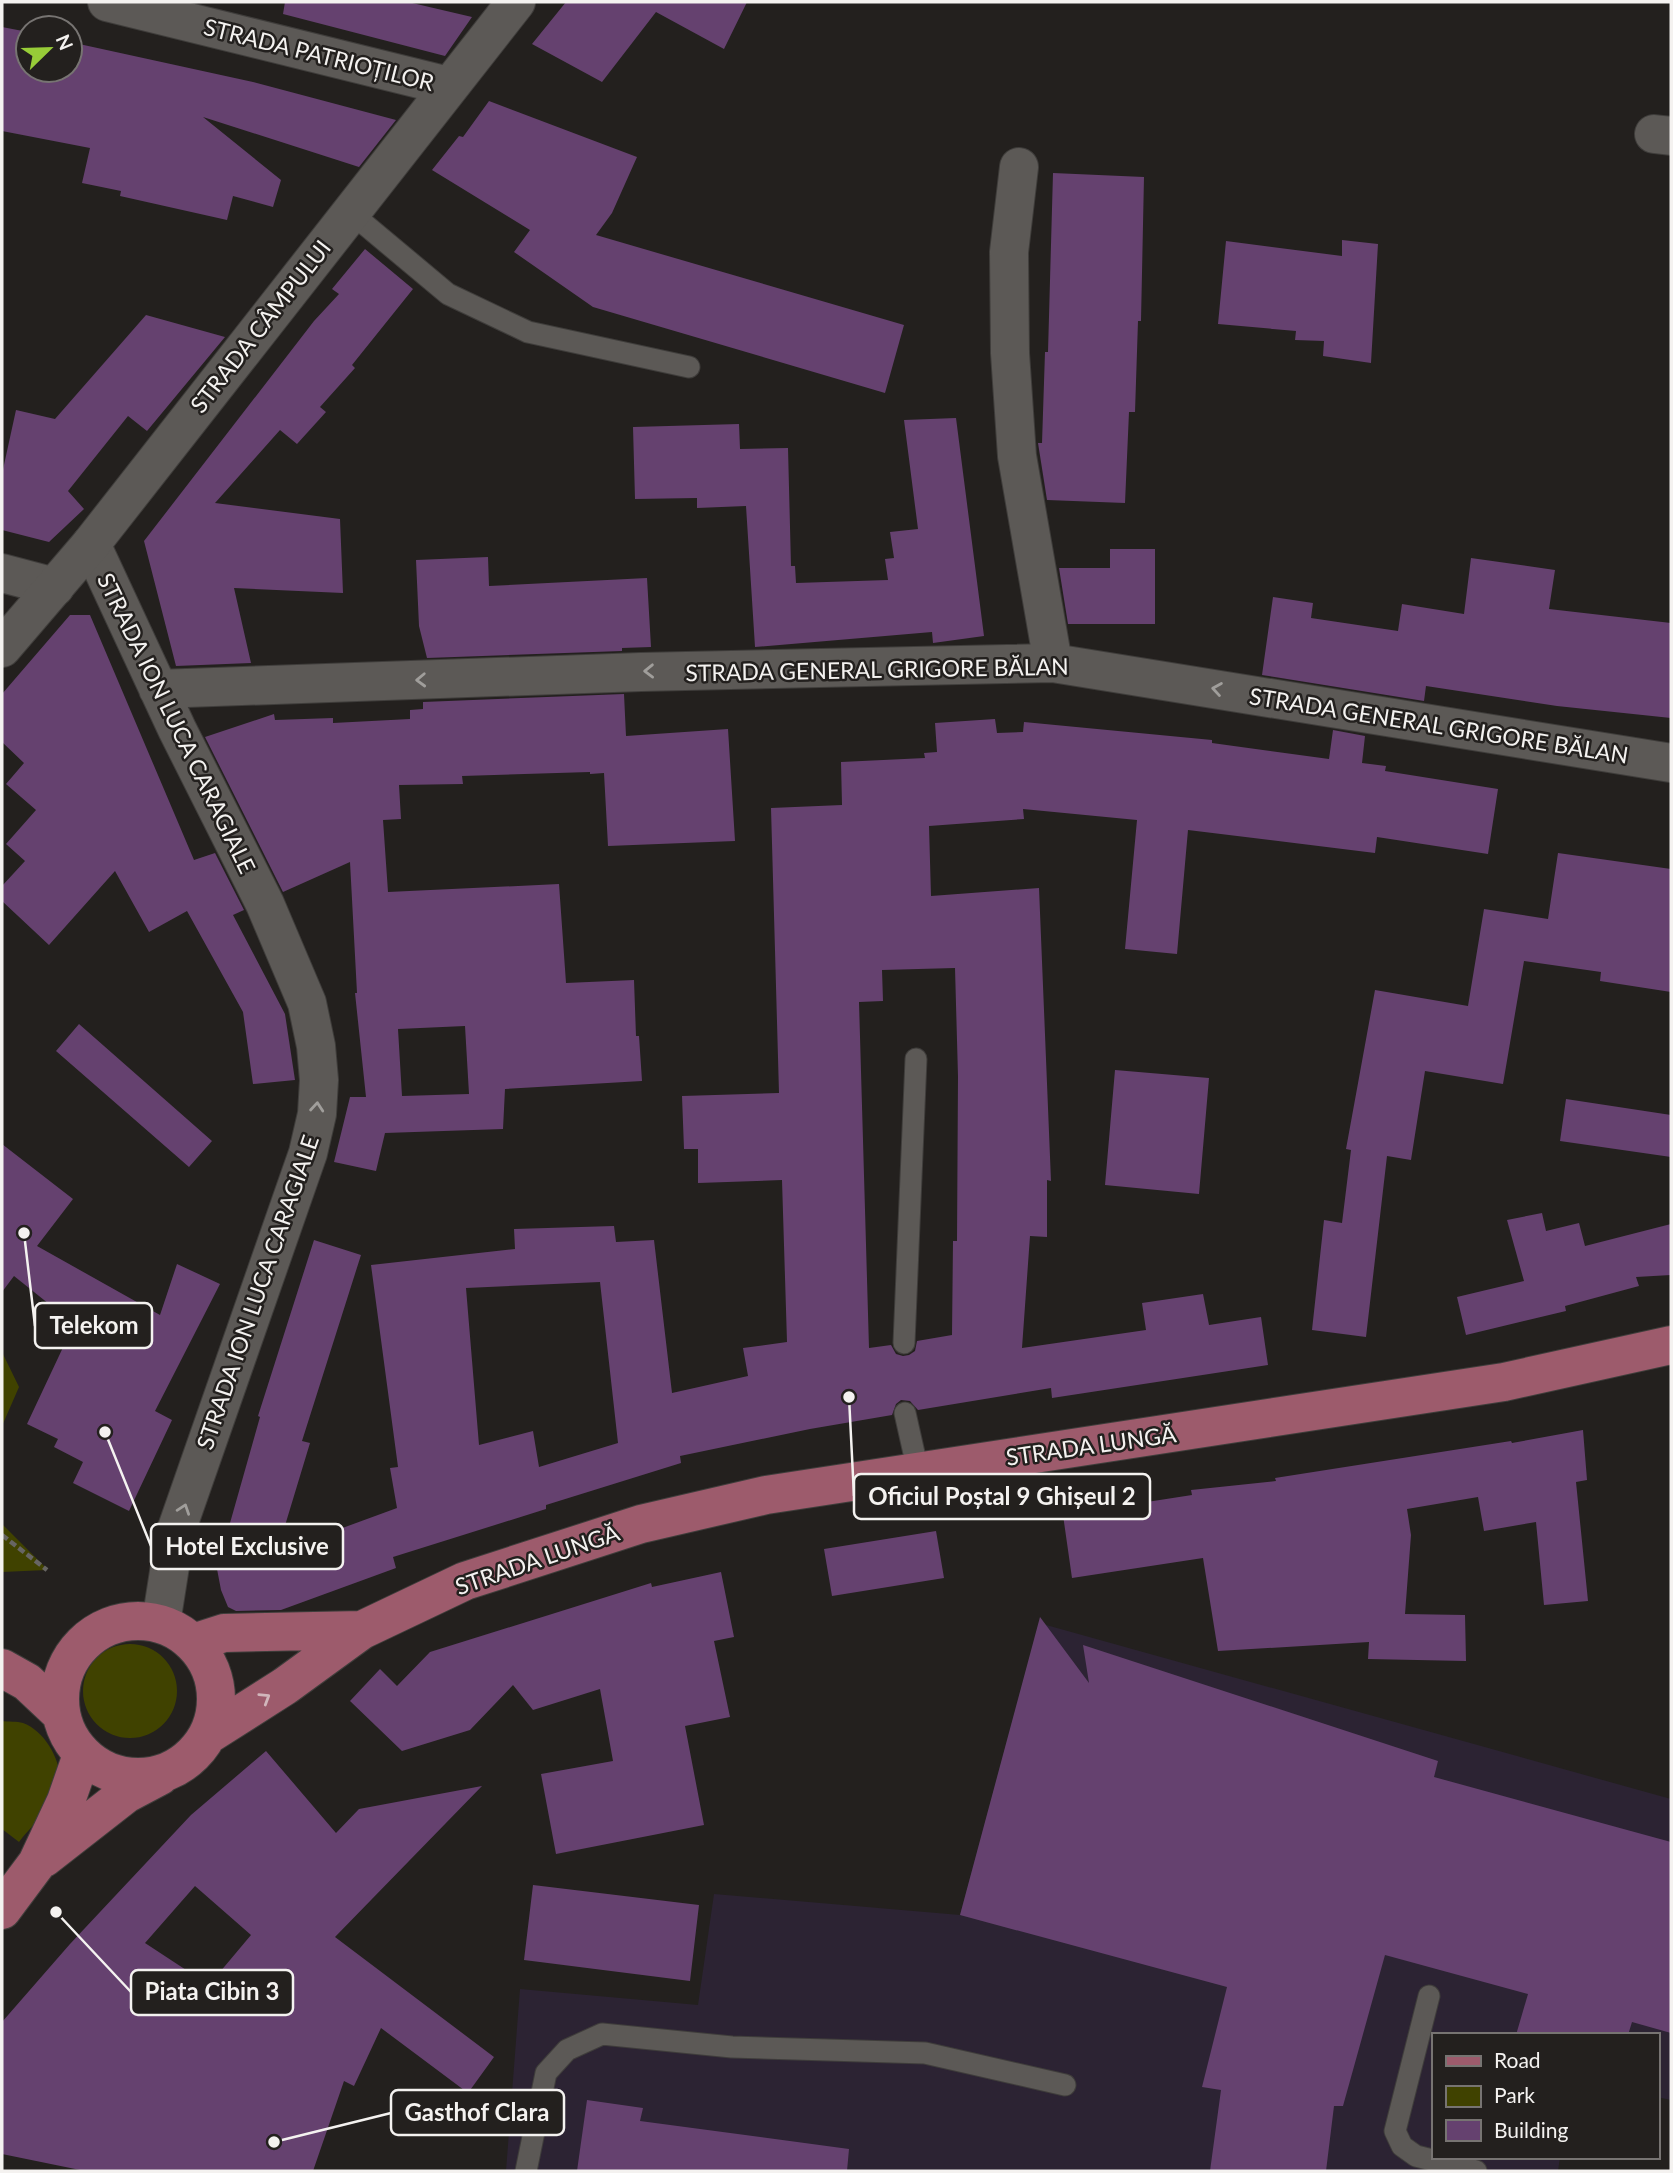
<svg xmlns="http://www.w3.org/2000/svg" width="1673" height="2173" font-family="Lato,sans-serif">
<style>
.industrial{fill:#2c2333}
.green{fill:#404200}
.building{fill:#65416f;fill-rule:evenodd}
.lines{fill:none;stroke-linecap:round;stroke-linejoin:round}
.lane-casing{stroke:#3f3d3b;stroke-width:23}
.street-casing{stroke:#3f3d3b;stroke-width:40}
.secondary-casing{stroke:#3f3d3b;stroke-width:40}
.primary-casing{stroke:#3f3d3b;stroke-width:40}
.path{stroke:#676563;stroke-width:4.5;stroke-dasharray:7 3.5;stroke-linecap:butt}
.lane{stroke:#5c5956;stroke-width:21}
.street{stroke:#5c5956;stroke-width:38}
.secondary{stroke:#5c5956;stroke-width:38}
.primary{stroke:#9d5b6c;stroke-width:38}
.oneway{stroke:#a09e9b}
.oneway2{stroke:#d1b6bb}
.labels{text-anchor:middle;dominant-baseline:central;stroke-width:5;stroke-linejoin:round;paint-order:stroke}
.street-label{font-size:23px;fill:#f4f2f0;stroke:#23201e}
.leader{fill:none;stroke:#f4f2f0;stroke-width:2.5}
.callout-dot{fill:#f4f2f0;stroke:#23201e;stroke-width:2.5}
.callout{fill:#23201e;stroke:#f4f2f0;stroke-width:2.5}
.callout-label{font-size:24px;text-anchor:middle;font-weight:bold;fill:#f4f2f0}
</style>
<rect width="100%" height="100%" fill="#23201e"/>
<path class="industrial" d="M1039,1623L1671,1799V2100L1657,2097V2035H1433V2157H1560L1558,2171H506L520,1989L698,2005L714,1894L960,1915Z"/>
<path class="green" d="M2,1352L19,1387L2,1426Z
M2,1524L47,1569V1570L2,1572Z
M83 1691a47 47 0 1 1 94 0a47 47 0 1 1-94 0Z
M2,1721C8,1722 17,1721 23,1723C48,1732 68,1771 57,1796C50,1808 28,1830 19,1842L2,1829Z"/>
<path class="building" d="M285,2H408L472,17L445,56L283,14Z
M566,2H747L724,49L656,12L602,82L532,44Z
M2,27L28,32V70H70V42L253,82L396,120L359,167L203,117L281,180L273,207L233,196L227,220L120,196L121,191L82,183L90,148L2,131Z
M489,101L637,157L612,213L596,235L904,325L885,393L593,307L514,252L530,230L432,170L459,136L463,137Z
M1053,173L1144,177L1141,321H1138L1135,412H1129L1125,503L1047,500L1038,443H1042L1045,352H1048Z
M1342,240L1378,244L1371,363L1323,356L1324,341L1295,340L1296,331L1218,324L1226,241L1342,256Z
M365,249L413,289L352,365L355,368L320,407L326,412L297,444L280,430L215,503L340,519L343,593L234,588L251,663L176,666L144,541L314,321L339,294L332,289Z
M146,315L225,337L147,431L128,416L68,491L84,509L49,542L2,530V474L16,410L55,419Z
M956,418L984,636L933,643L932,632L755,647L746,506L697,508V498L635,499L633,427L739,424L740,449L788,448L791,566H795L796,583L888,580L885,559L894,558L890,532L918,529L904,420Z
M1110,549H1155V624H1068L1059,568H1110Z
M488,557L489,586L647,578L651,647L622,648V651L427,658L419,626L416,560Z
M1471,558L1555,570L1549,609L1671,623V718L1557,706L1426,686L1424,701L1262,675L1273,597L1313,603L1311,618L1398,631L1402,604L1464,614Z
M70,615H90L194,860L215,853L244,910L233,915L285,1014L295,1080L253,1084L243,1012L187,911L149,932L115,871L49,945L2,901V886L25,861L6,844L36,810L6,784L24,763L2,742V694Z
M624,694L626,736L728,729L735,841L608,846L604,773L590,774V772L462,776L463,784L399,785L401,819L383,820L388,892L559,884L566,983L634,980L636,1036H639L642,1081L505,1089L503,1129L385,1133L376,1171L334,1162L350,1097H366L355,993H357L350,862L283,892L205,737L274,714L275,720L333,718V723L410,719V710L423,709V702ZM465,1026L469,1094L402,1096L398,1029Z
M995,719L997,733L1023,732L1024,722L1212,740V743L1329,759L1333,730L1365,736L1362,763L1386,766L1385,771L1498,789L1488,854L1377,837L1375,853L1188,830L1177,954L1125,949L1137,820L1023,809L1024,819L929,826L931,896L1039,888L1051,1181L1047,1180V1237L1030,1236L1022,1348L1146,1330L1142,1303L1203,1294L1209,1325L1261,1317L1268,1365L1052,1398L1051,1388L918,1410L910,1401L901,1400L896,1404L892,1415L810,1429L680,1456L681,1463L546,1505V1509L393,1557L396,1568L281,1610L236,1611L228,1607L221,1590L217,1569L260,1417L258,1416L314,1240L361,1255L302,1441L310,1443L277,1552L397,1508L390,1468L398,1467L371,1265L515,1249L514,1229L614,1226L616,1242L654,1240L672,1393L748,1376L743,1348L787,1342L782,1180L698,1183V1149H684L682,1096L779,1093L771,808L842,805L841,762L925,758L924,753L937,752L935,723ZM955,968L958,1076L957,1241H953L952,1335L917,1341L915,1351L909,1355L903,1356L896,1354L891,1345L869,1348L859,1002L883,1001L882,970ZM600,1282L618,1443L539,1467L533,1431L479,1445L466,1288Z
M1558,853L1671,869V992L1600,981L1601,972L1524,961L1503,1084L1425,1071L1411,1160L1387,1156L1366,1337L1312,1330L1324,1220L1342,1223L1351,1150L1346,1149L1375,990L1468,1006L1484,909L1548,919Z
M79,1024L212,1141L189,1167L56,1051Z
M1115,1070L1209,1078L1199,1194L1105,1185Z
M1566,1099L1671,1115V1157L1560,1141Z
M2,1144L73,1199L37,1246L160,1315L177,1264L220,1284L155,1411L172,1420L129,1511L73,1483L83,1462L54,1447L58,1439L27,1424L74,1324L52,1315L54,1308L14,1276L2,1292Z
M1542,1213L1546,1231L1579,1223L1585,1246L1671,1224V1275L1636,1277L1639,1286L1565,1306L1566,1311L1466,1335L1457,1297L1524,1281L1507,1220Z
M1583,1430L1587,1480L1576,1482L1588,1601L1544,1605L1536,1522L1484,1531L1478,1497L1407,1509L1411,1535L1405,1614L1465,1615L1466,1661L1368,1659L1369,1642L1218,1651L1203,1558L1072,1578L1063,1515L1192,1495L1191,1490L1276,1481L1275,1478L1511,1441L1512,1443Z
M936,1531L944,1578L832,1596L824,1549Z
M721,1572L734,1637L714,1641L730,1717L685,1726L704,1825L556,1854L541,1774L613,1761L600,1689L533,1710L513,1685L470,1730L402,1751L350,1701L380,1669L397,1686L430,1652L651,1583L652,1587Z
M1040,1617L1089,1683L1083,1645L1438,1761L1434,1777L1671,1842V2033L1632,2022L1628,2035H1516L1528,1994L1385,1955L1343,2106H1334L1326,2171H1210L1221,2090L1202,2087L1227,1987L960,1915Z
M266,1751L336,1833L359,1809L482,1786L335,1937L494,2057L468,2093L381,2028L354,2086L344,2081L313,2171H85L2,2154V2022L70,1944L191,1815ZM195,1886L251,1935L209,1985L145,1943Z
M533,1885L699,1905L690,1981L524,1960Z
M587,2100L643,2108L640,2121L849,2149L847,2171H577Z"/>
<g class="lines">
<defs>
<path id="lane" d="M350,212L448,294L528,332L689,367
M904,1343L916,1059
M905,1413L918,1471
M1429,1996L1395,2131L1402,2146L1416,2156L1476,2171
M526,2171L546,2073L567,2050L602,2034L732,2047L925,2053L1065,2085"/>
<path id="street" d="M107,2L448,86
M1654,134L1671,136
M1019,167L1009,252L1010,353L1017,456L1053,663
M91,544L177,729L265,904L307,1003L316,1046L319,1080L317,1114L308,1153L175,1534L161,1623
M2,573L55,587
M158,689L641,672L1053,663L1671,763"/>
<path id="secondary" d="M2,648L91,544L516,2"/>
<path id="primary" d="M60 1699a78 78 0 1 1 156 0a78 78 0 1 1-156 0Z
M193,1643L224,1633L362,1630
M2,1668L27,1682L60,1713
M208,1735L285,1686L362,1630L465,1581L641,1524L766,1495L1504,1382L1671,1345
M44,1858L126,1794L160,1776
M2,1910L37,1863L66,1801L82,1755"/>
</defs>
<use href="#lane" class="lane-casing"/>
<use href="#street" class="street-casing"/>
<use href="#secondary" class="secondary-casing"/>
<use href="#primary" class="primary-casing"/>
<path class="path" d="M2,1535L47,1570"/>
<use href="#lane" class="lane"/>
<use href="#street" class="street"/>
<use href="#secondary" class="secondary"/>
<use href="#primary" class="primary"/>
</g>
<defs><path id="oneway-chevron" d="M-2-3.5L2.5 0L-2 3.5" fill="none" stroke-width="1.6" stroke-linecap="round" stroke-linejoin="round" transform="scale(1.75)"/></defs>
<g class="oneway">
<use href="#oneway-chevron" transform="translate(649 671) rotate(179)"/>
<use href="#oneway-chevron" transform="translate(421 680) rotate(178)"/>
<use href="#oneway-chevron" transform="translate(1217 689) rotate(-171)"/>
<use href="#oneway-chevron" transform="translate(317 1107) rotate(-85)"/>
<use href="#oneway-chevron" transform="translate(184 1509) rotate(-71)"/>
</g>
<use class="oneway2" href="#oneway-chevron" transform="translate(265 1698) rotate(-32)"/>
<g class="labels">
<g class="street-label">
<text transform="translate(319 54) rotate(14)">STRADA PATRIOȚILOR</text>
<text transform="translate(260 326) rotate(-52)">STRADA CÂMPULUI</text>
<text transform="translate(877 669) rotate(-1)">STRADA GENERAL GRIGORE BĂLAN</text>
<text transform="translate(177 723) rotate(64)">STRADA ION LUCA CARAGIALE</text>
<text transform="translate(1439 725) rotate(9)">STRADA GENERAL GRIGORE BĂLAN</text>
<text transform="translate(257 1292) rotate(-71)">STRADA ION LUCA CARAGIALE</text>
<text transform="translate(1091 1445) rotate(-8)">STRADA LUNGĂ</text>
<text transform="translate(537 1559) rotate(-19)">STRADA LUNGĂ</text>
</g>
</g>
<path class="leader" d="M24 1233L35 1326M849 1397L854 1496M105 1432L151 1546M56 1912L131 1992M274 2142L391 2113"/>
<g class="callout-dot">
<circle cx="24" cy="1233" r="7"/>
<circle cx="849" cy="1397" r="7"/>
<circle cx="105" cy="1432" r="7"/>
<circle cx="56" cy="1912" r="7"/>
<circle cx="274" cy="2142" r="7"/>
</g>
<g class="callout">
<rect x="35" y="1303" width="117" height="45" rx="7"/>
<rect x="854" y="1474" width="296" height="45" rx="7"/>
<rect x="151" y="1524" width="192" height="45" rx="7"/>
<rect x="131" y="1970" width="162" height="45" rx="7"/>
<rect x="391" y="2090" width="173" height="45" rx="7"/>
</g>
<g class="callout-label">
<text x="94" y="1334">Telekom</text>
<text x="1002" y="1505">Oficiul Poștal 9 Ghișeul 2</text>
<text x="247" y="1555">Hotel Exclusive</text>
<text x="212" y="2000">Piata Cibin 3</text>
<text x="477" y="2121">Gasthof Clara</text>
</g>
<rect width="1673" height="2173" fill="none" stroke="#f4f2f0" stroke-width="7"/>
<rect x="1432" y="2033" width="228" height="126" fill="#23201e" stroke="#777472" stroke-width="2"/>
<rect x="1446" y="2056" width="35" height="10" fill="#9d5b6c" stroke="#777472" stroke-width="2"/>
<text x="1494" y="2068" font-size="21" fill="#f4f2f0">Road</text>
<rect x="1446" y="2086" width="35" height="21" fill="#404200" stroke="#777472" stroke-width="2"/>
<text x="1494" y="2103" font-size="21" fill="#f4f2f0">Park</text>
<rect x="1446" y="2120" width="35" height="21" fill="#65416f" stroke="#777472" stroke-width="2"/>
<text x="1494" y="2138" font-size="21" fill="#f4f2f0">Building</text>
<g transform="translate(49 49) rotate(67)"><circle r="33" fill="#23201e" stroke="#777472" stroke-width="2"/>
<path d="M0-5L12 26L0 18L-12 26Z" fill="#97cc38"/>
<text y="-10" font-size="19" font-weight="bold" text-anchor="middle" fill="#f4f2f0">N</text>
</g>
</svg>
